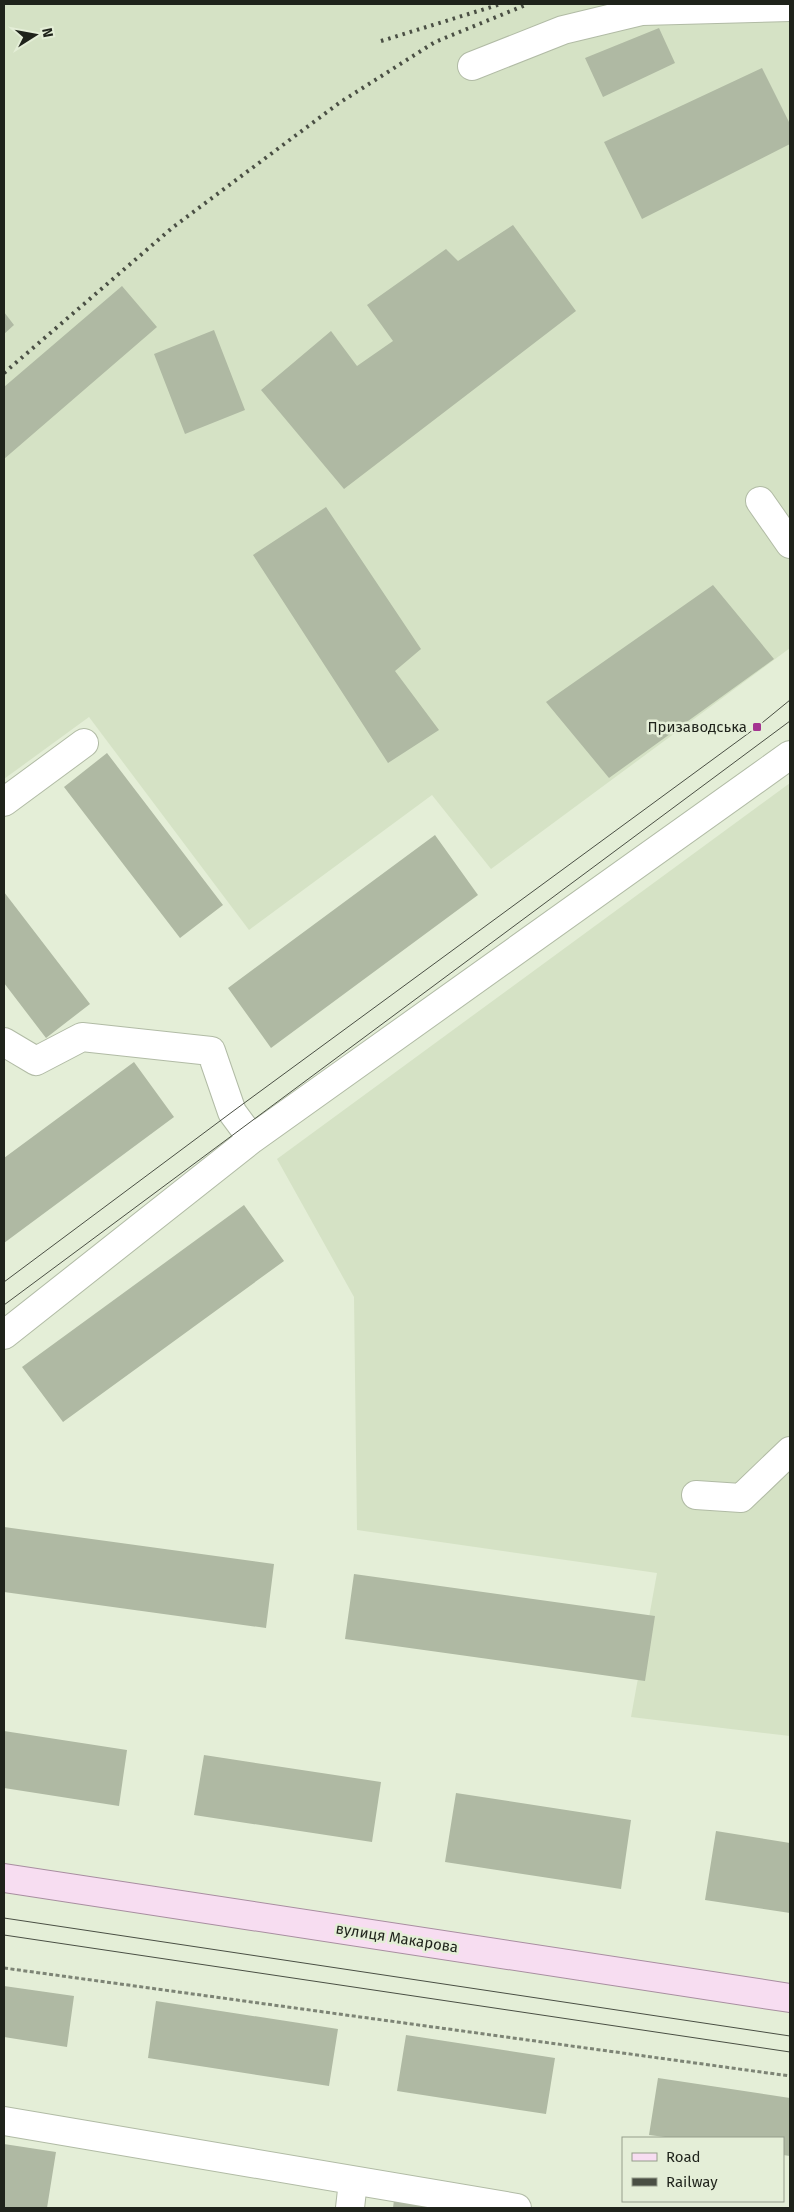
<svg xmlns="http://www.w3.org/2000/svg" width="794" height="2212" font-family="'Fira Sans',sans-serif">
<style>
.built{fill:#d5e2c5}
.building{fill:#afb9a3}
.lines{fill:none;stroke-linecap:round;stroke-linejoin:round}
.minor-casing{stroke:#b1bba5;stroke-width:30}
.major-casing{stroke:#a88ea0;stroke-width:30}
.path{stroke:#7d8475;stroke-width:3;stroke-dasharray:4 2.5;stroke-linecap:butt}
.minor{stroke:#fff;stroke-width:28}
.major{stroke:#f7ddf1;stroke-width:28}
.tram{stroke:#4a4f44;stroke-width:1}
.rail{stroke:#4a4f44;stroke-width:4;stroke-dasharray:2.5 5;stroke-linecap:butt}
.poi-dot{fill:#a43491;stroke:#e4eed7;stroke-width:2}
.labels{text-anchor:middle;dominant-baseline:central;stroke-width:5;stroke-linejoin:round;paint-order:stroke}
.poi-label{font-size:15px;fill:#1f231b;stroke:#e4eed7;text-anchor:end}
.street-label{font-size:15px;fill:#1f231b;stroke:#e4eed7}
</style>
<rect width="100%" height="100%" fill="#e4eed7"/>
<path class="built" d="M4,4H790V648L491,869L432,795L249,930L89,717L4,779Z
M790,783V1736L631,1717L657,1573L357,1530L354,1297L277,1159Z"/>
<path class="building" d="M659,28L675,63L603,97L585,58Z
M762,68L790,124V144L642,219L604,142Z
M513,225L576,311L344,489L261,390L331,331L357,366L393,341L367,305L446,249L458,261Z
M122,286L157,327L4,459V387Z
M4,312L14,325L4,334Z
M214,330L245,410L185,434L154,354Z
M326,507L421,649L395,671L439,730L388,763L253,555Z
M713,585L774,659L609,778L546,702Z
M107,753L223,905L180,938L64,787Z
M435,835L478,895L271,1048L228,988Z
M4,892L90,1004L46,1038L4,983Z
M134,1062L174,1117L4,1243V1158Z
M244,1205L284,1261L63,1422L22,1367Z
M4,1527L274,1564L266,1628L4,1592Z
M354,1574L655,1616L645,1681L345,1639Z
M4,1731L127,1750L119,1806L4,1788Z
M204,1755L381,1782L372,1842L194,1815Z
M456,1793L631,1820L621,1889L445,1862Z
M716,1831L790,1843V1913L705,1900Z
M4,1986L74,1996L67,2047L4,2037Z
M156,2001L338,2029L329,2086L148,2058Z
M406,2035L555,2058L546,2114L397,2091Z
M658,2078L790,2098V2156L783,2155V2138H673L649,2135Z
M4,2144L56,2152L47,2208H4Z
M394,2200L437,2208H393Z"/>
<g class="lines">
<defs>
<path id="minor" d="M472,66L563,30L642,11L790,7
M760,501L790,544
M4,802L84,743
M4,1042L36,1061L82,1037L211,1051L232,1112L252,1139
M4,1335L252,1139L790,755
M696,1495L741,1498L790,1451
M4,2121L517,2208
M350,2208L353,2181"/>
<path id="major" d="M4,1878L790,1998"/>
</defs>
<use href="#minor" class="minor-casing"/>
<use href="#major" class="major-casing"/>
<path class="path" d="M4,1968L790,2076"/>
<use href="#minor" class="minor"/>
<use href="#major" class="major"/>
<path class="tram" d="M4,1282L232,1112L757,727L790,700
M4,1305L790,721
M4,1918L790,2036
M4,1935L790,2052"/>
<path class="rail" d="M381,41L501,4
M4,373L172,228L339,103L435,42L528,4"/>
</g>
<rect class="poi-dot" x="752" y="722" width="10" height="10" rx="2.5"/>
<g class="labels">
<g class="poi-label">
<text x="747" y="727">Призаводська</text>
</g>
<g class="street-label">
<text transform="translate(397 1938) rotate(9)">вулиця Макарова</text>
</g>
</g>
<rect width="794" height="2212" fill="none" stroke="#1f231b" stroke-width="10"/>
<rect x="622" y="2137" width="162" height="65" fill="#e4eed7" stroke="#959d8c"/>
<rect x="632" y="2153" width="25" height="8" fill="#f7ddf1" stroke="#959d8c"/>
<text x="666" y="2162" font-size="15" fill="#1f231b">Road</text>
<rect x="632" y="2178" width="25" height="8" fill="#4a4f44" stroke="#959d8c"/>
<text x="666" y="2187" font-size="15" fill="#1f231b">Railway</text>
<g transform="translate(35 35) rotate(79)" stroke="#e4eed7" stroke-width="4" paint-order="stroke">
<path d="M0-4L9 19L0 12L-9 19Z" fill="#1f231b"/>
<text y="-8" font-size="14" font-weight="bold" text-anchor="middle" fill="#1f231b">N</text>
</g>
</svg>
